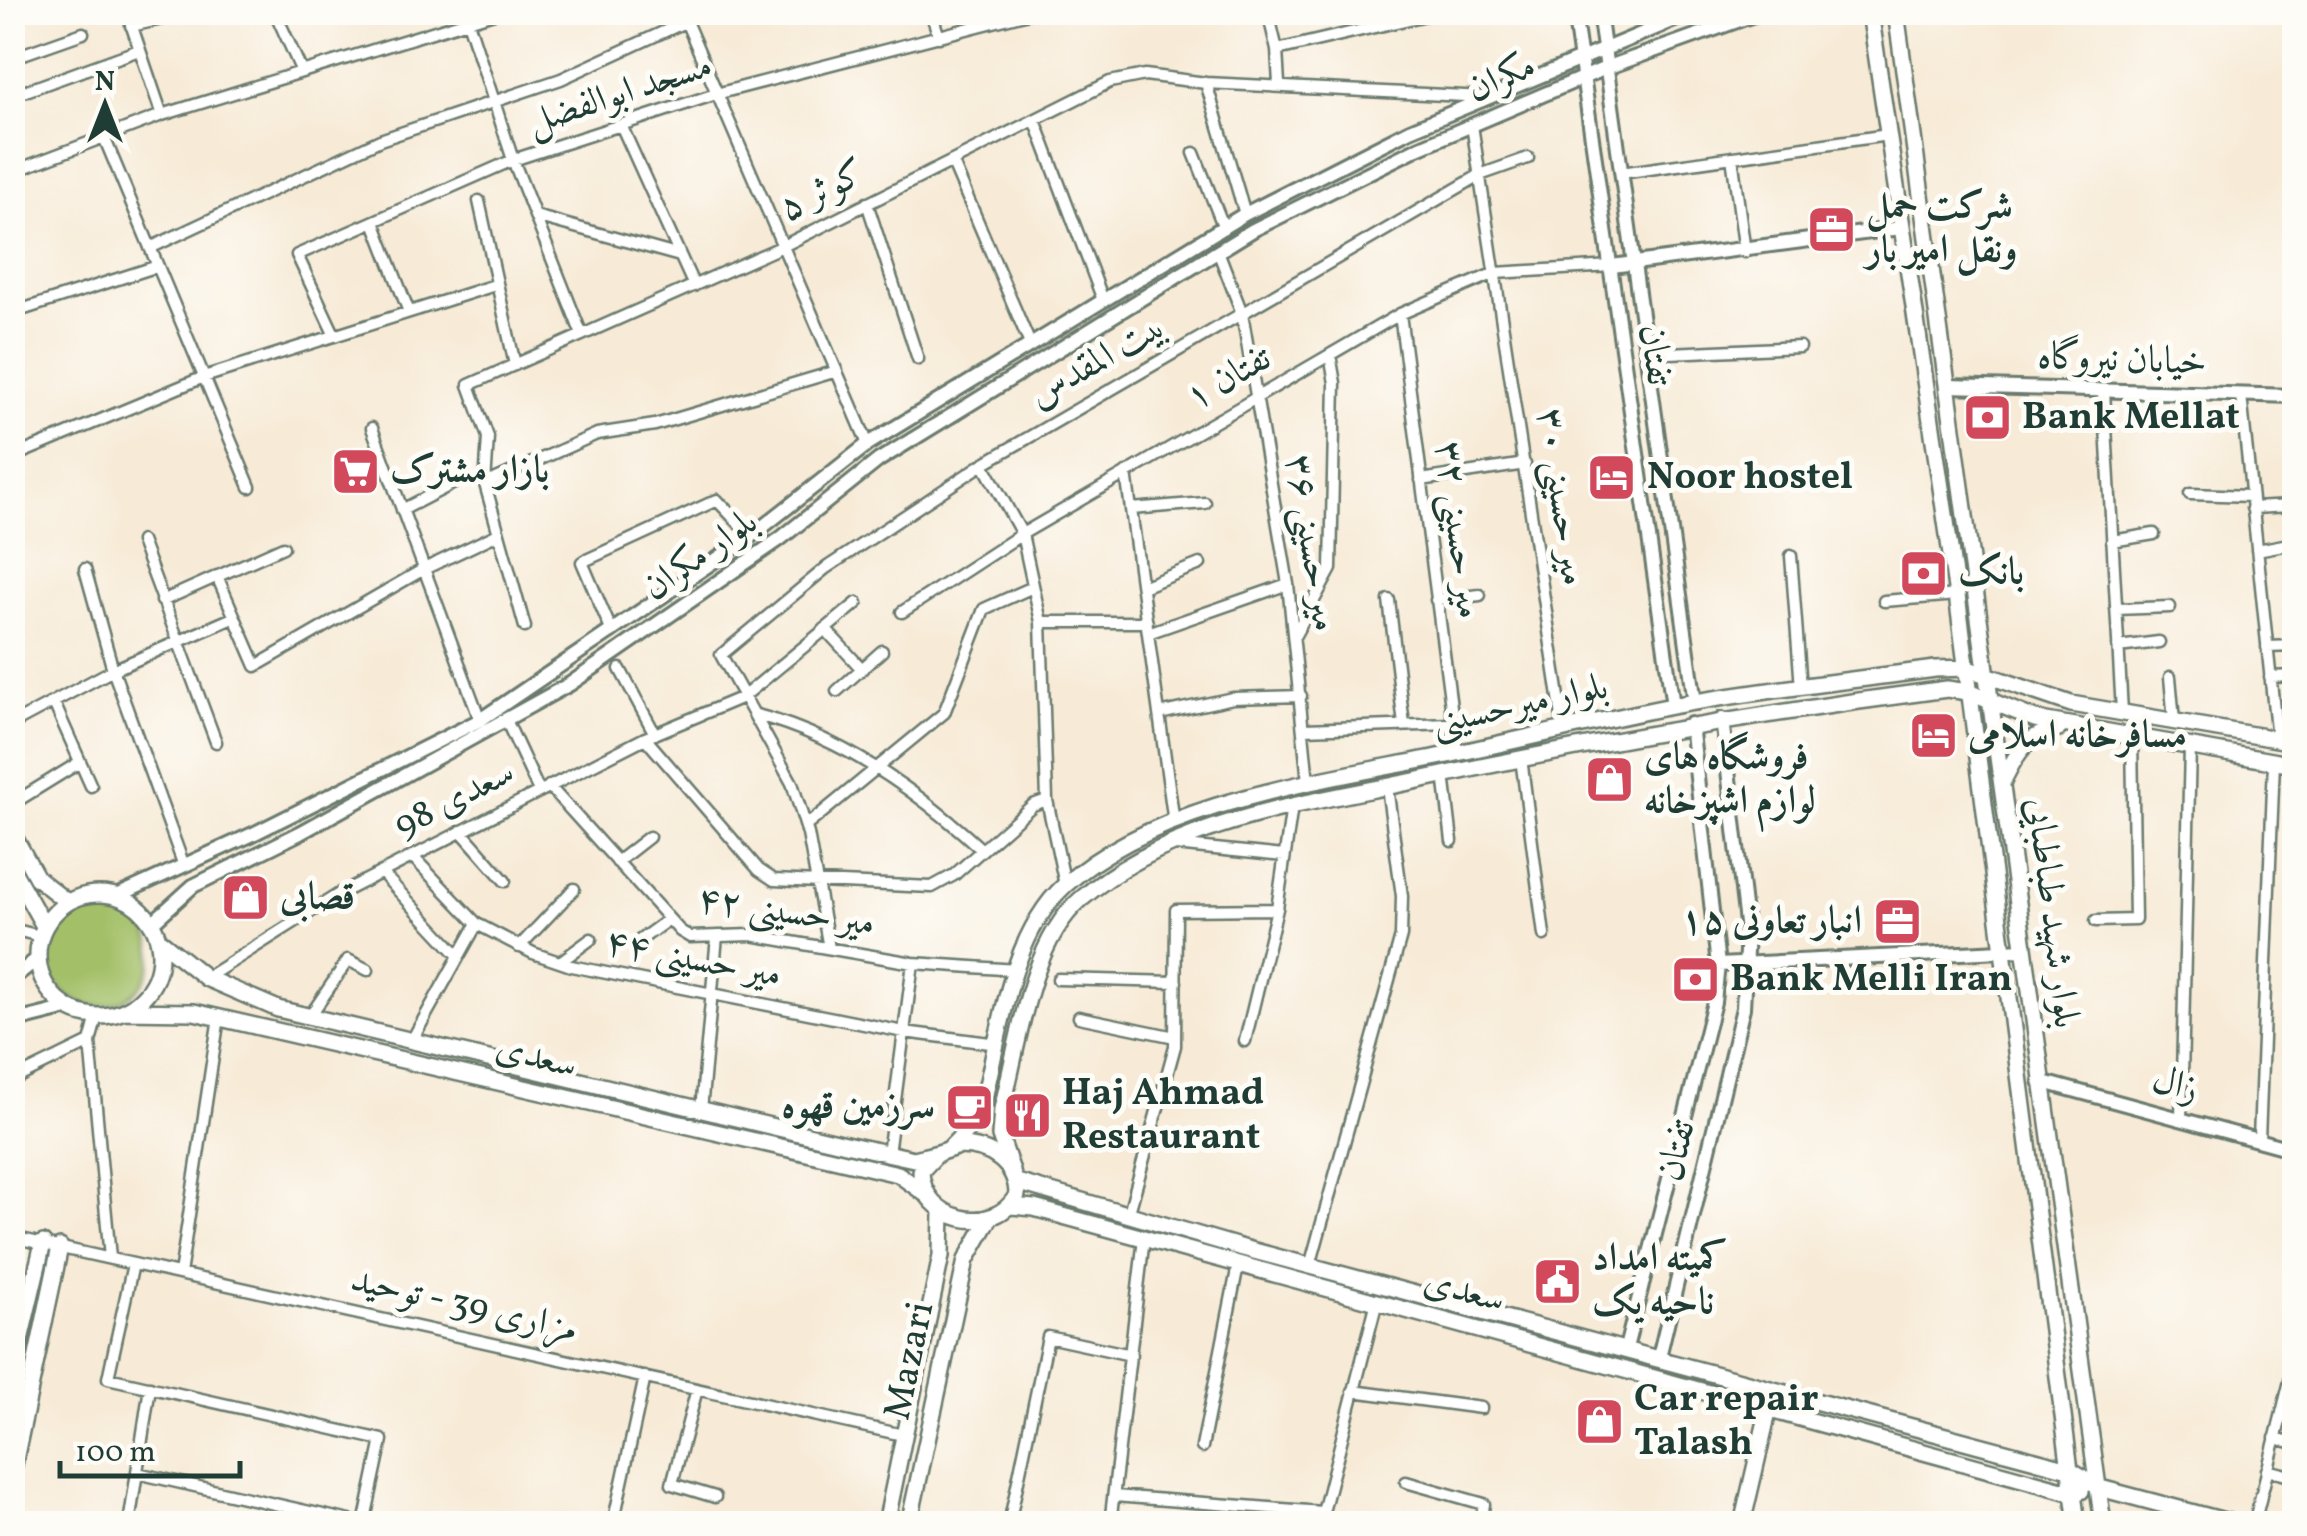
<svg xmlns="http://www.w3.org/2000/svg" width="2307" height="1536" font-family="Vollkorn,Amiri,serif">
<style>
.green{fill:#a3c068;stroke:#617e4e;stroke-width:2.5}
.lines{fill:none;stroke-linecap:round;stroke-linejoin:round}
.minor-casing{stroke:#6b7a6d;stroke-width:15}
.tertiary-casing{stroke:#6b7a6d;stroke-width:18}
.secondary-casing{stroke:#6b7a6d;stroke-width:20}
.minor{stroke:#fff;stroke-width:10}
.tertiary{stroke:#fff;stroke-width:12}
.secondary{stroke:#fff;stroke-width:15}
.labels{text-anchor:middle;dominant-baseline:central;stroke-width:10;stroke-linejoin:round;paint-order:stroke}
.street-label{font-size:38px;fill:#1f3d34;stroke:#fdfcf7}
.poi-label{font-size:38px;font-weight:bold;fill:#1f3d34;stroke:#fdfcf7;text-anchor:start}
</style>
<rect width="100%" height="100%" fill="#fdfcf7"/>
<filter id="ink" filterUnits="userSpaceOnUse"><feTurbulence type="fractalNoise" baseFrequency=".01" numOctaves="2"/><feDisplacementMap in="SourceGraphic" scale="20" xChannelSelector="R" yChannelSelector="G"/><feConvolveMatrix kernelMatrix="1 2 1 2 8 2 1 2 1" color-interpolation-filters="sRGB"/></filter>
<filter id="wash" filterUnits="userSpaceOnUse"><feTurbulence type="fractalNoise" baseFrequency=".0048" numOctaves="4" result="noise"/><feDisplacementMap in="SourceGraphic" scale="40" xChannelSelector="R" yChannelSelector="G"/><feGaussianBlur stdDeviation="2.25" result="paint"/><feColorMatrix in="noise" values="0 0 0 0 0 0 0 0 0 0 0 0 0 0 0 0 0 1.4 0 .05"/><feComposite in="paint" operator="in"/></filter>
<g filter="url(#wash)">
<rect width="100%" height="100%" fill="#f7ead6"/>
<path class="green" d="M46 953a53 53 0 1 1 106 0a53 53 0 1 1-106 0Z"/>
</g>
<g filter="url(#ink)">
<g class="lines">
<defs>
<path id="minor" d="M127,12L162,115
M275,12L302,72
M465,12L513,160L582,335
M682,12L868,444
M931,12L939,37
M1268,12L1277,50L1279,84
M131,26L162,19
M1277,50L1439,12
M12,58L83,33
M1206,83L1245,214
M12,96L139,50
M1035,120L1103,300
M621,125L694,286
M1472,125L1564,730
M104,137L250,487
M1194,153L1224,228
M1732,157L1745,252
M952,161L1030,344
M12,172L162,115L497,12
M1621,173L1888,135
M479,201L515,365
M867,203L918,359
M535,216L680,256
M374,222L409,312
M150,248L380,140L561,79L685,22
M1218,251L1242,313L1288,584L1308,782
M12,313L158,266
M1400,314L1457,753
M335,336L297,255L513,160L716,94L1032,12
M1647,354L1800,347
M2104,391L2122,712
M2241,395L2277,739
M372,428L480,720
M12,457L204,377L495,285
M983,464L1022,534L1041,622L1047,800L1065,885
M1126,473L1174,823
M1421,480L1525,464
M485,484L597,434L655,425L837,371
M2190,494L2251,496
M2252,508L2291,506
M1131,509L1205,503
M402,510L454,483
M141,541L216,742
M2112,541L2154,534
M2257,550L2294,543
M1791,556L1801,688
M85,569L113,670L184,866
M217,576L256,666L424,569L498,534
M1142,587L1200,564
M1389,600L1404,725
M1436,600L1480,595
M162,601L283,547
M1884,601L1957,595
M2116,609L2170,607
M902,612L1022,534L1400,314L1495,273L1612,266
M1041,622H1147
M525,627L485,484L488,437L469,385L783,246L1110,82L1145,75L1206,83L1485,97
M825,629L862,669
M612,632L582,562L717,500L751,536
M1148,633L1288,584
M1295,635L1331,569L1335,383L1330,355
M2118,647L2159,642
M2267,647L2294,646
M12,652L14,660
M620,669L655,734
M2170,677L2174,721
M2270,677L2294,676
M837,691L882,651
M54,703L91,786
M1159,714L1233,698L1301,696
M757,715C841,737 919,792 982,850
M507,722L539,791
M12,724L113,670L235,617
M1304,729L1452,724
M645,738L759,870L774,880L932,887L954,875L1033,805L1047,800
M1521,758L1544,935
M1444,774L1452,841
M549,786L680,931L690,937L751,935L913,963L1017,970
M12,804L80,762
M806,826L944,713L984,609L1033,587
M461,831L505,881
M1175,845L1284,856
M412,856L477,924L533,953L571,966L904,1032L998,1044
M617,862L649,837
M381,872L459,956
M2096,921L2135,920L2132,737
M12,929L40,936
M636,943L669,919
M519,947L574,889
M829,948L808,834L792,783L721,655L826,568L983,464L1480,175L1528,158
M560,962L591,939
M206,978L339,894L645,738L743,697L857,603
M1058,979L1176,982
M97,1016L90,1042L110,1258
M310,1016L348,960L368,970
M1079,1017L1175,1037
M412,1040L477,924
M1245,1041L1277,909L1292,806
M12,1080L90,1042
M701,1110L717,936
M2181,1118L2190,747
M2259,1139L2274,762
M888,1154L913,963
M1128,1216L1175,1046L1176,910L1277,909
M12,1237L903,1435
M133,1264L108,1378L382,1440L364,1524
M1310,1266L1401,936L1402,896L1387,787
M180,1274L219,1017
M697,1389L672,1484L715,1497
M1353,1391L1481,1408
M2275,1438L2294,1443
M1202,1447L1238,1265
M2267,1470L2294,1477
M137,1473L363,1524
M1406,1482L1484,1504L1481,1524
M1114,1496L1322,1512
M129,1524L150,1387
M613,1524L645,1377
M1009,1524L1048,1337L1131,1355
M1110,1524L1144,1238
M1320,1524L1377,1301
M2254,1524L2294,1365"/>
<path id="tertiary" d="M1574,12L1673,706
M1599,12L1695,703
M1612,266L1901,228
M1948,386L2294,396
M117,896L253,834L480,720L751,536L868,444L1245,214L1410,130L1694,12
M152,923L193,886L300,833L570,684L780,539L879,460L1253,230L1418,148L1606,68L1762,12
M1718,965L2022,950
M12,979L37,959
M12,1022L68,1008
M2040,1081L2294,1150
M1626,1348L1714,1002L1718,965L1691,724
M1659,1357L1743,1008L1747,932L1722,719"/>
<path id="secondary" d="M1870,12L1957,595L2077,1524
M1896,12L2103,1524
M2003,781C2017,752 2027,735 2059,728
M12,833L37,878L67,902
M12,869L44,926
M38 955a61 61 0 1 1 122 0a61 61 0 1 1-122 0Z
M159,940L206,978L278,1009L850,1145L914,1159L938,1153
M124,1011L194,1012L898,1174L927,1195
M959,1146C989,1146 1017,1163 1017,1195C993,1238 922,1221 921,1171L938,1153Z
M949,1149L974,1123L983,1102C1001,1032 1009,937 1065,885C1161,798 1335,779 1457,753C1529,738 1600,720 1672,706C1759,690 1848,681 1935,669L1966,668L2071,704L2294,742
M1012,1171L1000,1136L1002,1109C1018,1046 1030,943 1080,900C1172,820 1305,804 1419,780C1594,742 1769,712 1947,689L1968,692L2035,719L2294,765
M1017,1182L1243,1248L2069,1469L2100,1488L2236,1524
M1011,1206L1034,1208L2073,1493L2081,1491
M12,1374L43,1243
M12,1474L60,1247
M12,1522L21,1524
M886,1524L941,1256L942,1211
M909,1524L966,1260L990,1218
M1742,1524L1769,1408"/>
</defs>
<use href="#minor" class="minor-casing"/>
<use href="#tertiary" class="tertiary-casing"/>
<use href="#secondary" class="secondary-casing"/>
<use href="#minor" class="minor"/>
<use href="#tertiary" class="tertiary"/>
<use href="#secondary" class="secondary"/>
</g>
</g>
<defs>
<symbol id="office-square" viewBox="-11 -11 22 22"><rect x="-9" y="-9" width="18" height="18" rx="4" fill="#d1495b" stroke="#fdfcf7"/><path d="M-6-3h4V-5.5h4V-3h4V5H-6ZM-1-4.5V-3h2v-1.5ZM-6 0V1H6V0Z" fill="#fff"/></symbol>
<symbol id="bank-square" viewBox="-11 -11 22 22"><rect x="-9" y="-9" width="18" height="18" rx="4" fill="#d1495b" stroke="#fdfcf7"/><path d="M-6-4H6V4H-6ZM0-2.3a2.3 2.3 0 1 0 0 4.6a2.3 2.3 0 1 0 0-4.6Z" fill="#fff"/></symbol>
<symbol id="supermarket-square" viewBox="-11 -11 22 22"><rect x="-9" y="-9" width="18" height="18" rx="4" fill="#d1495b" stroke="#fdfcf7"/><path d="M-6-5.5h2.5l.6 2H6L4.5 2H-2.5L-4.4-4H-6ZM-1.5 3.2a1.3 1.3 0 1 0 .1 0ZM3 3.2a1.3 1.3 0 1 0 .1 0Z" fill="#fff"/></symbol>
<symbol id="hotel-square" viewBox="-11 -11 22 22"><rect x="-9" y="-9" width="18" height="18" rx="4" fill="#d1495b" stroke="#fdfcf7"/><path d="M-6-4.5h1.5V1H6V5H4.5V3h-9V5H-6ZM-4 0a1.8 1.8 0 1 1 3.6 0ZM.5 0V-2.5h3Q6-2.5 6 0Z" fill="#fff"/></symbol>
<symbol id="shop-square" viewBox="-11 -11 22 22"><rect x="-9" y="-9" width="18" height="18" rx="4" fill="#d1495b" stroke="#fdfcf7"/><path d="M-5-2.5h2.3a2.7 3.5 0 0 1 5.4 0H5L5.5 6h-11ZM-1.5-2.5h3a1.5 2.3 0 0 0-3 0Z" fill="#fff"/></symbol>
<symbol id="cafe-square" viewBox="-11 -11 22 22"><rect x="-9" y="-9" width="18" height="18" rx="4" fill="#d1495b" stroke="#fdfcf7"/><path d="M-5.5-4.5H6V0H3Q3 3.5 0 3.5H-2.5Q-5.5 3.5-5.5 0ZM3-3.2v2h1.7v-2ZM-6 4.5H4V6H-6Z" fill="#fff"/></symbol>
<symbol id="restaurant-square" viewBox="-11 -11 22 22"><rect x="-9" y="-9" width="18" height="18" rx="4" fill="#d1495b" stroke="#fdfcf7"/><path d="M-5-6h1v4h1v-4h1v4h1v-4h1v5L-1.5 .5V6h-2V.5L-5-1ZM5-6V6H3V1.5H1.5Q1.5-4 5-6Z" fill="#fff"/></symbol>
<symbol id="civic-square" viewBox="-11 -11 22 22"><rect x="-9" y="-9" width="18" height="18" rx="4" fill="#d1495b" stroke="#fdfcf7"/><path d="M-.6-6.5H3V-4.5H.6V-3L4-1V1h2V6H-6V1h2V-1L-.6-3ZM-1.2 2.5V6h2.4V2.5Z" fill="#fff"/></symbol>
</defs>
<g fill-rule="evenodd">
<use href="#office-square" x="1804" y="202" width="55" height="55"/>
<use href="#bank-square" x="1960" y="390" width="55" height="55"/>
<use href="#supermarket-square" x="328" y="444" width="55" height="55"/>
<use href="#hotel-square" x="1584" y="450" width="55" height="55"/>
<use href="#bank-square" x="1896" y="546" width="55" height="55"/>
<use href="#hotel-square" x="1906" y="708" width="55" height="55"/>
<use href="#shop-square" x="1582" y="752" width="55" height="55"/>
<use href="#shop-square" x="218" y="870" width="55" height="55"/>
<use href="#office-square" x="1870" y="894" width="55" height="55"/>
<use href="#bank-square" x="1668" y="952" width="55" height="55"/>
<use href="#cafe-square" x="942" y="1080" width="55" height="55"/>
<use href="#restaurant-square" x="1000" y="1088" width="55" height="55"/>
<use href="#civic-square" x="1530" y="1254" width="55" height="55"/>
<use href="#shop-square" x="1572" y="1394" width="55" height="55"/>
</g>
<g class="labels">
<g class="street-label">
<text transform="translate(1502 79) rotate(-23)">مکران</text>
<text transform="translate(620 95) rotate(-18)">مسجد ابوالفضل</text>
<text transform="translate(823 192) rotate(-27)">کوثر ۵</text>
<text transform="translate(1654 355) rotate(82)">تفتان</text>
<text transform="translate(2122 361) rotate(2)">خیابان نیروگاه</text>
<text transform="translate(1098 362) rotate(-30)">بیت المقدس</text>
<text transform="translate(1229 379) rotate(-30)">تفتان ۱</text>
<text transform="translate(1560 497) rotate(82)">میر حسینی ۳۰</text>
<text transform="translate(1457 530) rotate(83)">میر حسینی ۳۲</text>
<text transform="translate(1310 543) rotate(81)">میر حسینی ۳۶</text>
<text transform="translate(701 556) rotate(-35)">بلوار مکران</text>
<text transform="translate(1520 706) rotate(-12)">بلوار میرحسینی</text>
<text transform="translate(455 800) rotate(-27)">سعدی 98</text>
<text transform="translate(786 913) rotate(8)">میر حسینی ۴۲</text>
<text transform="translate(2051 913) rotate(83)">بلوار شهید طباطبایی</text>
<text transform="translate(693 960) rotate(11)">میر حسینی ۴۴</text>
<text transform="translate(536 1058) rotate(14)">سعدی</text>
<text transform="translate(2175 1086) rotate(15)">زال</text>
<text transform="translate(1678 1151) rotate(-77)">تفتان</text>
<text transform="translate(1464 1292) rotate(15)">سعدی</text>
<text transform="translate(464 1306) rotate(13)">مزاری 39 - توحید</text>
<text transform="translate(911 1361) rotate(-78)">Mazari</text>
</g>
<g class="poi-label">
<text x="1866" y="207">شرکت حمل<tspan x="1866" dy="44">ونقل امیر بار</tspan></text>
<text x="2022" y="418">Bank Mellat</text>
<text x="390" y="471">بازار مشترک</text>
<text x="1647" y="478">Noor hostel</text>
<text x="1958" y="573">بانک</text>
<text x="1968" y="736">مسافرخانه اسلامی</text>
<text x="1644" y="758">فروشگاه های<tspan x="1644" dy="44">لوازم اشپزخانه</tspan></text>
<text x="280" y="898">قصابی</text>
<text x="1862" y="922" text-anchor="end">انبار تعاونی ۱۵</text>
<text x="1730" y="980">Bank Melli Iran</text>
<text x="1062" y="1094">Haj Ahmad<tspan x="1062" dy="44">Restaurant</tspan></text>
<text x="935" y="1107" text-anchor="end">سرزمین قهوه</text>
<text x="1592" y="1259">کمیته امداد<tspan x="1592" dy="44">ناحیه یک</tspan></text>
<text x="1634" y="1400">Car repair<tspan x="1634" dy="44">Talash</tspan></text>
</g>
</g>
<rect width="2307" height="1536" fill="none" stroke="#fdfcf7" stroke-width="50"/>
<g transform="translate(105 105)" stroke="#fdfcf7" stroke-width="8" paint-order="stroke">
<path d="M0-8L18 38L0 25L-18 38Z" fill="#1f3d34"/>
<text y="-15" font-size="28" font-weight="bold" text-anchor="middle" fill="#1f3d34">N</text>
</g>
<path d="M60 1461v15h180v-15" fill="none" stroke="#1f3d34" stroke-width="5"/>
<text x="75" y="1461" font-size="30" fill="#1f3d34" stroke="#fdfcf7" stroke-width="8" paint-order="stroke">100 m</text>
</svg>
